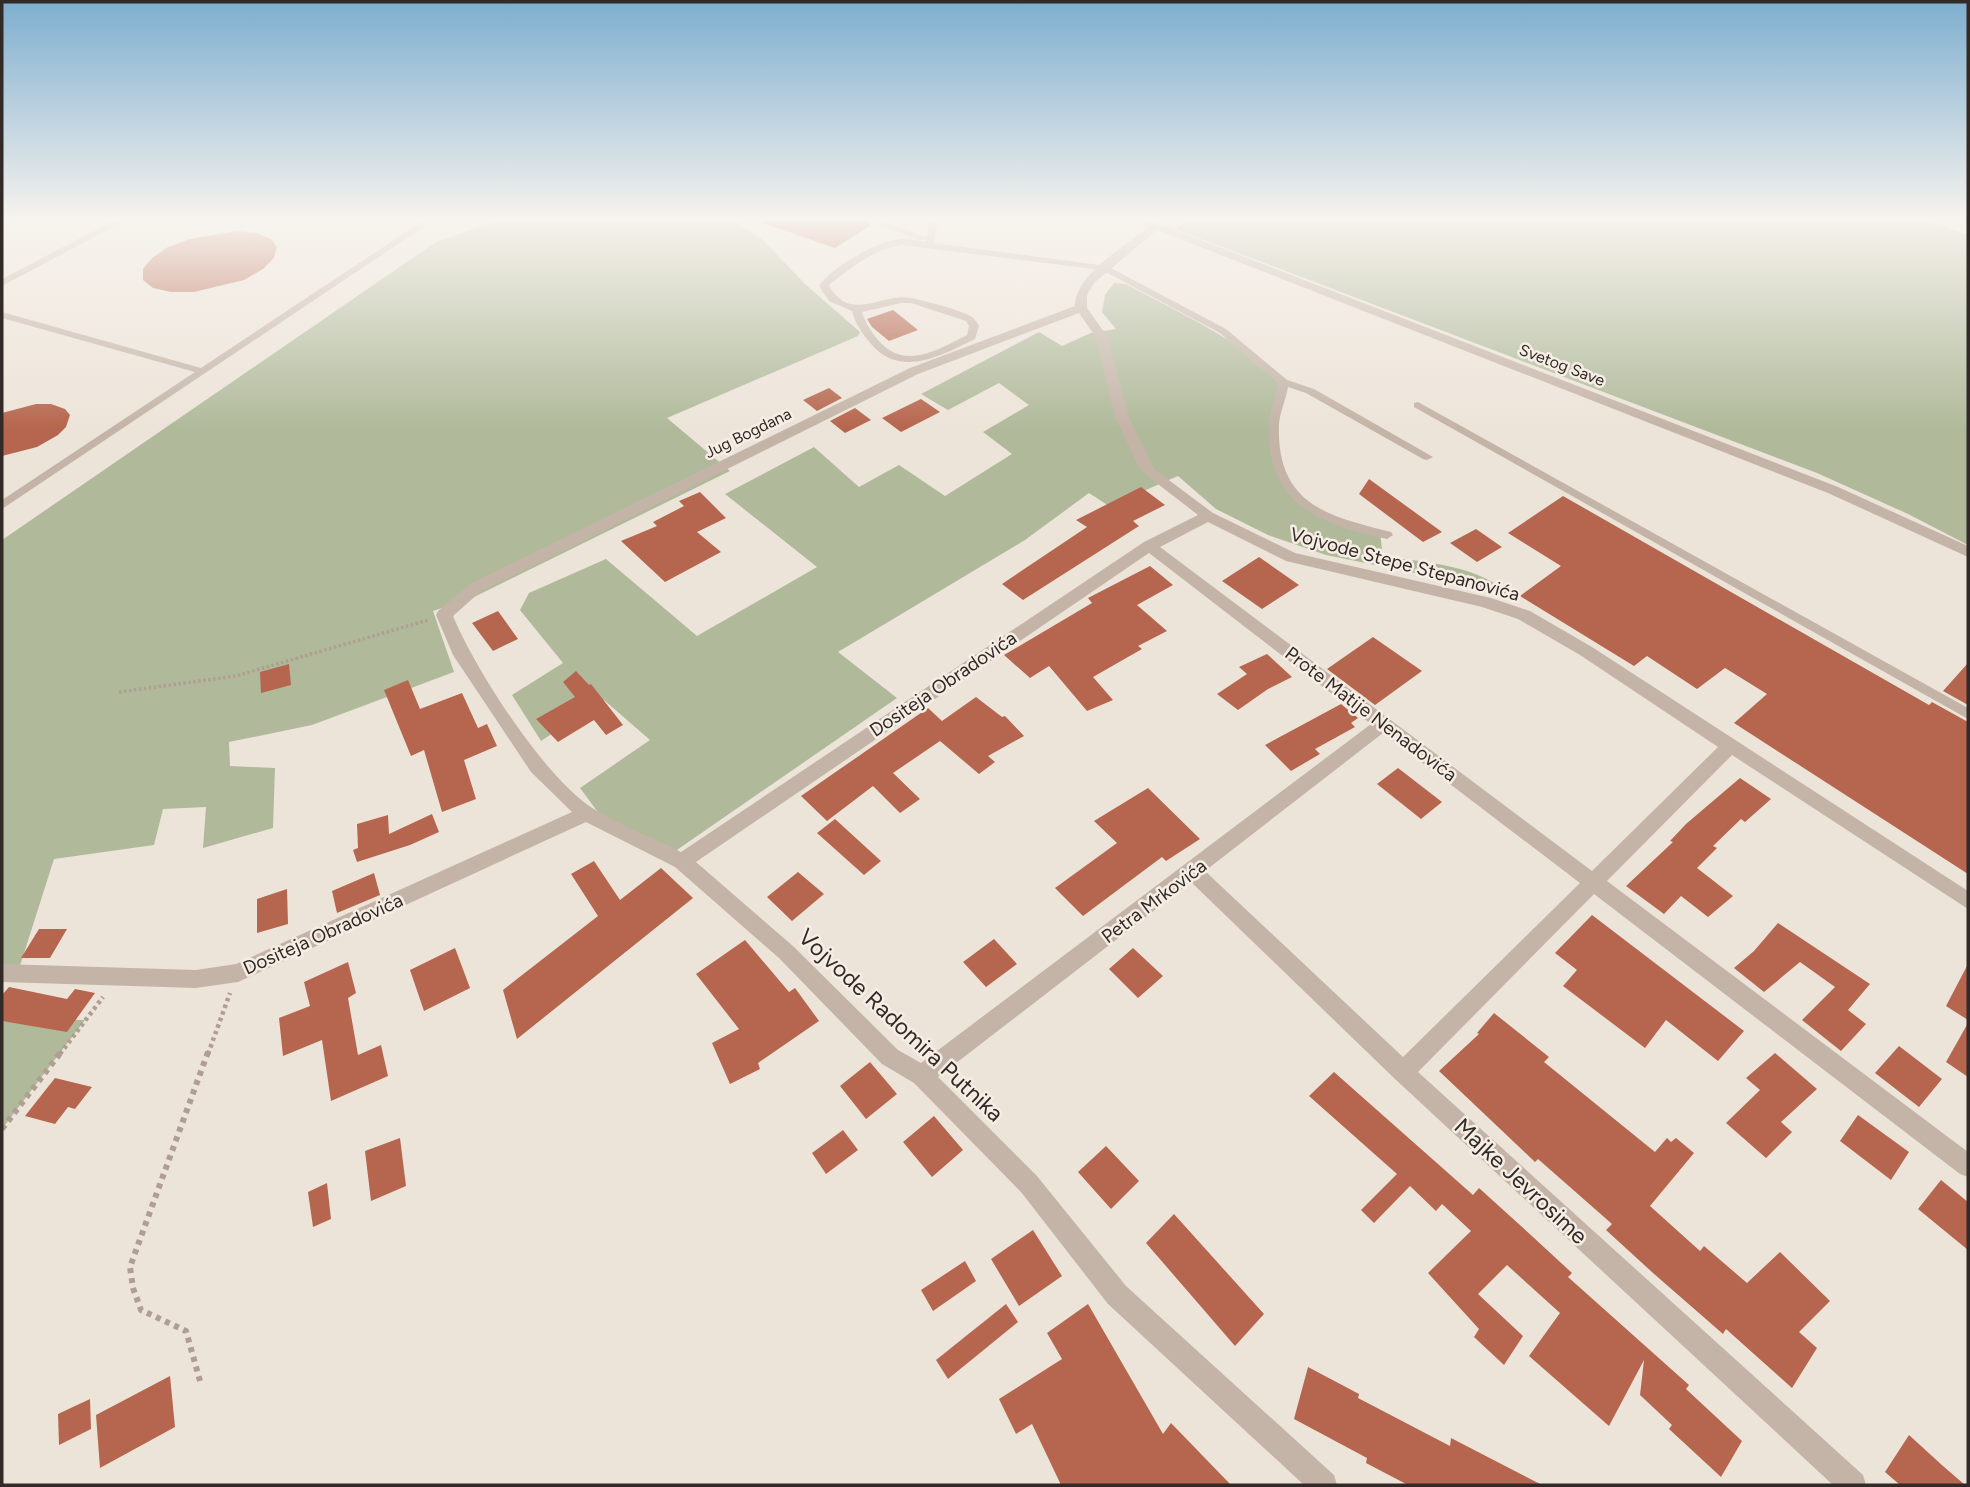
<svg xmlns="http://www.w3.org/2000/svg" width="1970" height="1487" font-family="Figtree,sans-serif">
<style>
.green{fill:#b0ba9b}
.building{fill:#b6664e}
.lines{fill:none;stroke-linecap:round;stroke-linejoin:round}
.path-far2{stroke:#af9e91;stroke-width:3.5;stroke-dasharray:2.5 2.5;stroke-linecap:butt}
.path-far1{stroke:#af9e91;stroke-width:4.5;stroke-dasharray:3.5 3.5;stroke-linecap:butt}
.path{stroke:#af9e91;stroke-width:6;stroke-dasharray:5 5;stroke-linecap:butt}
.lane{fill:#c4b4a7;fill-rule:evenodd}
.street{fill:#c4b4a7;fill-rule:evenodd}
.labels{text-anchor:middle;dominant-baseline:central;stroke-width:5;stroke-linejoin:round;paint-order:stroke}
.far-street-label{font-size:16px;fill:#312a26;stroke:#f6eee5}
.street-label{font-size:19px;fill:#312a26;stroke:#f6eee5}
.near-street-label{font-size:23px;fill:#312a26;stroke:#f6eee5}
</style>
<rect width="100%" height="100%" fill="#ede4d9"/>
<path class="green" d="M500,220H733L763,240L805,284L860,332L858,336L667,418L730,471L474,597L433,611L454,672L312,725L229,742L230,766L275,768L273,828L203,848L206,807L163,809L154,845L54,859L18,972L2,973V540L436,242Z
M1189,220H1926L1968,235V545L1908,514L1817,473L1175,229Z
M1114,283L1126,284C1171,309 1250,345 1283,382L1274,423L1283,480L1317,516L1380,533L1383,557C1427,562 1479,565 1513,597L1415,573L1326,555L1268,535L1216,509L1178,476L1109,506L1089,493L1025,540L838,652L897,698L674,852L600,815L580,788L650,740L604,700L541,741L512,695L563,663L520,610L529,593L606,559L697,636L817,567L725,494L814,447L859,487L899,465L945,496L1012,454L983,432L1029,405L999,383L948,410L921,394L1039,332L1062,346L1091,333L1116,329L1102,312L1105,295Z
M2,1019L85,1020L2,1129Z"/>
<path class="building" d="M764,220H864L871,225L835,248L763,223Z
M237,231L257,233L271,239L277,247L274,258L263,269L244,280L194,292H171L153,288L143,280V269L152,258L168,247L190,239Z
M893,310L918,330L889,341L872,327L867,319Z
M829,388L842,398L817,411L803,400Z
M921,399L940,412L901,432L882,418Z
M36,404H51L65,409L70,415L66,427L58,435L37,447L2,456V413Z
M855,408L871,420L845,433L830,421Z
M1369,479L1442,532L1423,542L1359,494Z
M1141,487L1165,505L1133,521L1139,526L1023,600L1002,584L1087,527L1076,520Z
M700,492L726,518L697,532L721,552L665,582L621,541L657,526L653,522L684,506L679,501Z
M1563,496L1929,705L1932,702L1968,722V874L1734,723L1767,694L1725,668L1697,689L1647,656L1634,666L1520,596L1561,566L1508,533Z
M1476,529L1502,547L1477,562L1450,543Z
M1259,557L1299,585L1262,609L1222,581Z
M1150,566L1173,585L1137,605L1167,631L1138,646L1142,649L1093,677L1113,700L1087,711L1049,666L1030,678L1004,655L1092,603L1088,598Z
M498,611L518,639L493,651L472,623Z
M1373,637L1422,671L1375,705L1327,669Z
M1267,654L1292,677L1268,689L1238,710L1217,694L1247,674L1239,667Z
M1968,663V705L1943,691Z
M289,664L291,685L261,693L260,672Z
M576,671L589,685L591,684L623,725L606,735L594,720L558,742L536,719L575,697L563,682Z
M408,680L420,709L462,693L478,728L487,724L497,746L464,760L476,799L442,812L424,750L411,756L384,690Z
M976,697L1002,717L1005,716L1024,736L988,756L995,762L979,774L940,741L893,773L920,799L900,813L873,786L827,821L801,796L928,708L942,721Z
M1341,704L1358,718L1351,723L1355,727L1315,749L1320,754L1291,771L1265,745Z
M1398,768L1442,802L1421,819L1377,784Z
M1740,778L1771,799L1745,822L1741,819L1713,846L1717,848L1697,868L1733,896L1708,917L1681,896L1664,914L1626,886L1673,842L1670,841L1686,824Z
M1148,788L1200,839L1166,861L1162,857L1083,916L1055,888L1117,843L1094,821Z
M432,814L439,832L410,845L357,862L353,850L358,848L357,824L388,815L389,834Z
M835,819L881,861L864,875L817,833Z
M594,861L620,900L661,868L693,898L517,1039L503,990L598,916L571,874Z
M798,872L824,894L792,921L767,897Z
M374,873L380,895L337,913L332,891Z
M287,889L288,924L257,933V899Z
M1592,915L1744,1031L1718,1061L1666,1020L1645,1048L1563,986L1577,970L1555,953Z
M1778,923L1870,984L1848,1010L1866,1024L1841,1051L1802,1020L1835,987L1800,962L1764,992L1734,968L1754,951Z
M39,929H67L50,958H21Z
M994,939L1017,964L986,987L963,962Z
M745,940L789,992L795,988L819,1021L758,1063L760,1069L730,1084L712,1043L739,1029L696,974Z
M455,948L470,988L424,1011L410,970Z
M1133,948L1163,976L1138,998L1109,969Z
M348,962L356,993L348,998L358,1055L381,1045L388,1076L331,1101L322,1040L283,1056L279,1018L310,1006L304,982Z
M1968,964V1020L1946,1006Z
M9,987L67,999L75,989L95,993L67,1032L2,1021V995Z
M1494,1013L1549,1057L1544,1062L1655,1152L1667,1138L1671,1142L1676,1138L1694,1153L1650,1206L1700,1251L1704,1246L1747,1283L1780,1252L1830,1301L1799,1332L1817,1348L1792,1388L1726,1329L1723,1334L1653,1273L1606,1230L1612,1224L1538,1159L1535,1162L1439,1071L1479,1034L1477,1033Z
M1968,1023V1077L1946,1062Z
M1899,1046L1942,1079L1919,1107L1875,1073Z
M1775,1053L1817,1089L1781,1122L1792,1132L1766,1158L1726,1123L1760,1090L1746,1078Z
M870,1062L897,1094L866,1119L840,1086Z
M1334,1072L1473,1195L1479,1188L1521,1226L1572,1273L1568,1277L1689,1385L1686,1389L1742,1441L1721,1477L1669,1429L1672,1425L1640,1395L1644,1360L1609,1426L1529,1356L1560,1313L1507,1265L1478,1294L1523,1336L1504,1365L1474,1337L1479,1329L1428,1273L1471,1231L1442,1204L1436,1211L1410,1186L1374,1223L1361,1210L1397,1174L1309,1096Z
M55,1078L92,1087L75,1109L68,1107L55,1124L25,1116Z
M1858,1115L1909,1152L1891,1180L1840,1141Z
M934,1116L963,1150L932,1177L903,1142Z
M843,1130L858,1150L826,1174L812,1153Z
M400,1138L406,1186L371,1201L365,1151Z
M1106,1146L1139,1181L1111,1209L1078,1172Z
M1941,1180L1968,1202V1250L1918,1209Z
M327,1183L331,1219L313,1227L308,1192Z
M1174,1214L1264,1314L1235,1346L1146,1243Z
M1033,1230L1062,1276L1019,1306L991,1259Z
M965,1261L976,1281L933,1311L921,1290Z
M1006,1304L1018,1322L948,1379L936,1360Z
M1088,1304L1163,1434L1171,1423L1231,1485H1061L1032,1424L1016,1434L999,1399L1062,1359L1047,1333Z
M1308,1367L1359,1394L1358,1398L1450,1446L1451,1438L1542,1485H1408L1366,1463L1367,1458L1294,1419Z
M170,1376L175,1427L100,1468L96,1415Z
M90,1399L91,1429L59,1445L58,1414Z
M1909,1435L1943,1466L1965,1485H1900L1885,1472Z"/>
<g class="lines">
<path class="path-far2" d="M119,692L236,676L428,620"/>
<path class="path-far1" d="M60,1054L103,997
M208,1054L230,993"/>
<path class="path" d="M2,1129L61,1052
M200,1381L186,1331L141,1310L133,1288L130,1267L208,1052"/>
<path class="lane" d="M115,220H126L2,286V279Z
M424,220H434L2,509V500L195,372L2,318V312L201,368Z
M866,220H879L926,237L930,220H938L934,243L1107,266L1226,329L1287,380L1314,389L1433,457L1427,460L1423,459L1306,393L1288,387C1286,399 1280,412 1279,424C1276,505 1328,516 1391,532L1393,535L1387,539C1321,525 1266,504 1269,425C1269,411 1277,397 1278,383L1220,333L1102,270L902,245C874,249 853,267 831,283L829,286C849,319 873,299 903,297C912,297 965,311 972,317C975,319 977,323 979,326L975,339C942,355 901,379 871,344C863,334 855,324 852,311L829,301L819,286C831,267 880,239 903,239C910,239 918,241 925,242L926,240H920ZM901,303H911L966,321L969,326L967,335C937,350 905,371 878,340C871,331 865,323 862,312Z
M1418,402L1968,708V719L1414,407V403Z"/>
<path class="street" d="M1135,220H1150L1160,224L1838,487L1968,546V557L1828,493L1157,230L1094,283L1087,295V308L1107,336L1129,417L1154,469L1213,513L1295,553L1491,598L1530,611L1592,647L1968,891V909L1732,755L1607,881L1968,1152V1177L1960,1174L1594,894L1418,1072L1863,1475L1866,1485H1833L1395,1079L1191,882L938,1077L1037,1176L1126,1286L1334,1475L1337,1485H1304L1108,1304L1021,1192L914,1083L882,1064L779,958L675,867L586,822L238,982L196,988L2,982V964L196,970L236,964L572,812L531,772L453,655L436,615L438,611L470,584L910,368L1075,306C1075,275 1125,246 1148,227ZM1079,313L1095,336L1115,417L1141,471L1198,515L1144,542L681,852C653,838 621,826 594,809C545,779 475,669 453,616L480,592L918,374ZM1208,522L1286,561L1482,607L1518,619L1580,655L1718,747L1592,871L1160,547ZM1149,553L1371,724L921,1063L898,1050L793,946L696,862ZM1383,733L1580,883L1403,1057L1205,871Z"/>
</g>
<linearGradient id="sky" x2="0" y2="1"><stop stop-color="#7daece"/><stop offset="0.51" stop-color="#f7f3ee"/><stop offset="1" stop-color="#f7f3ee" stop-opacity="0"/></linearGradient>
<rect width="1970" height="428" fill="url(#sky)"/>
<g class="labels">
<g class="far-street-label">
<text transform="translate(1562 365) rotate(21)">Svetog Save</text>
<text transform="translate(748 433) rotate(-26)">Jug Bogdana</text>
</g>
<g class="street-label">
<text transform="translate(1405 564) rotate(15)">Vojvode Stepe Stepanovića</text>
<text transform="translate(943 684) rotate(-34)">Dositeja Obradovića</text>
<text transform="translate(1371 714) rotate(37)">Prote Matije Nenadovića</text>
<text transform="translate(1154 901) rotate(-37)">Petra Mrkovića</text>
<text transform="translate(323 934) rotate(-24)">Dositeja Obradovića</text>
</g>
<g class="near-street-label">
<text transform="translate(901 1025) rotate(43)">Vojvode Radomira Putnika</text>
<text transform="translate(1521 1181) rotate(43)">Majke Jevrosime</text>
</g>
</g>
<rect width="1970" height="1487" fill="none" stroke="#312a26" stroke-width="7"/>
</svg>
